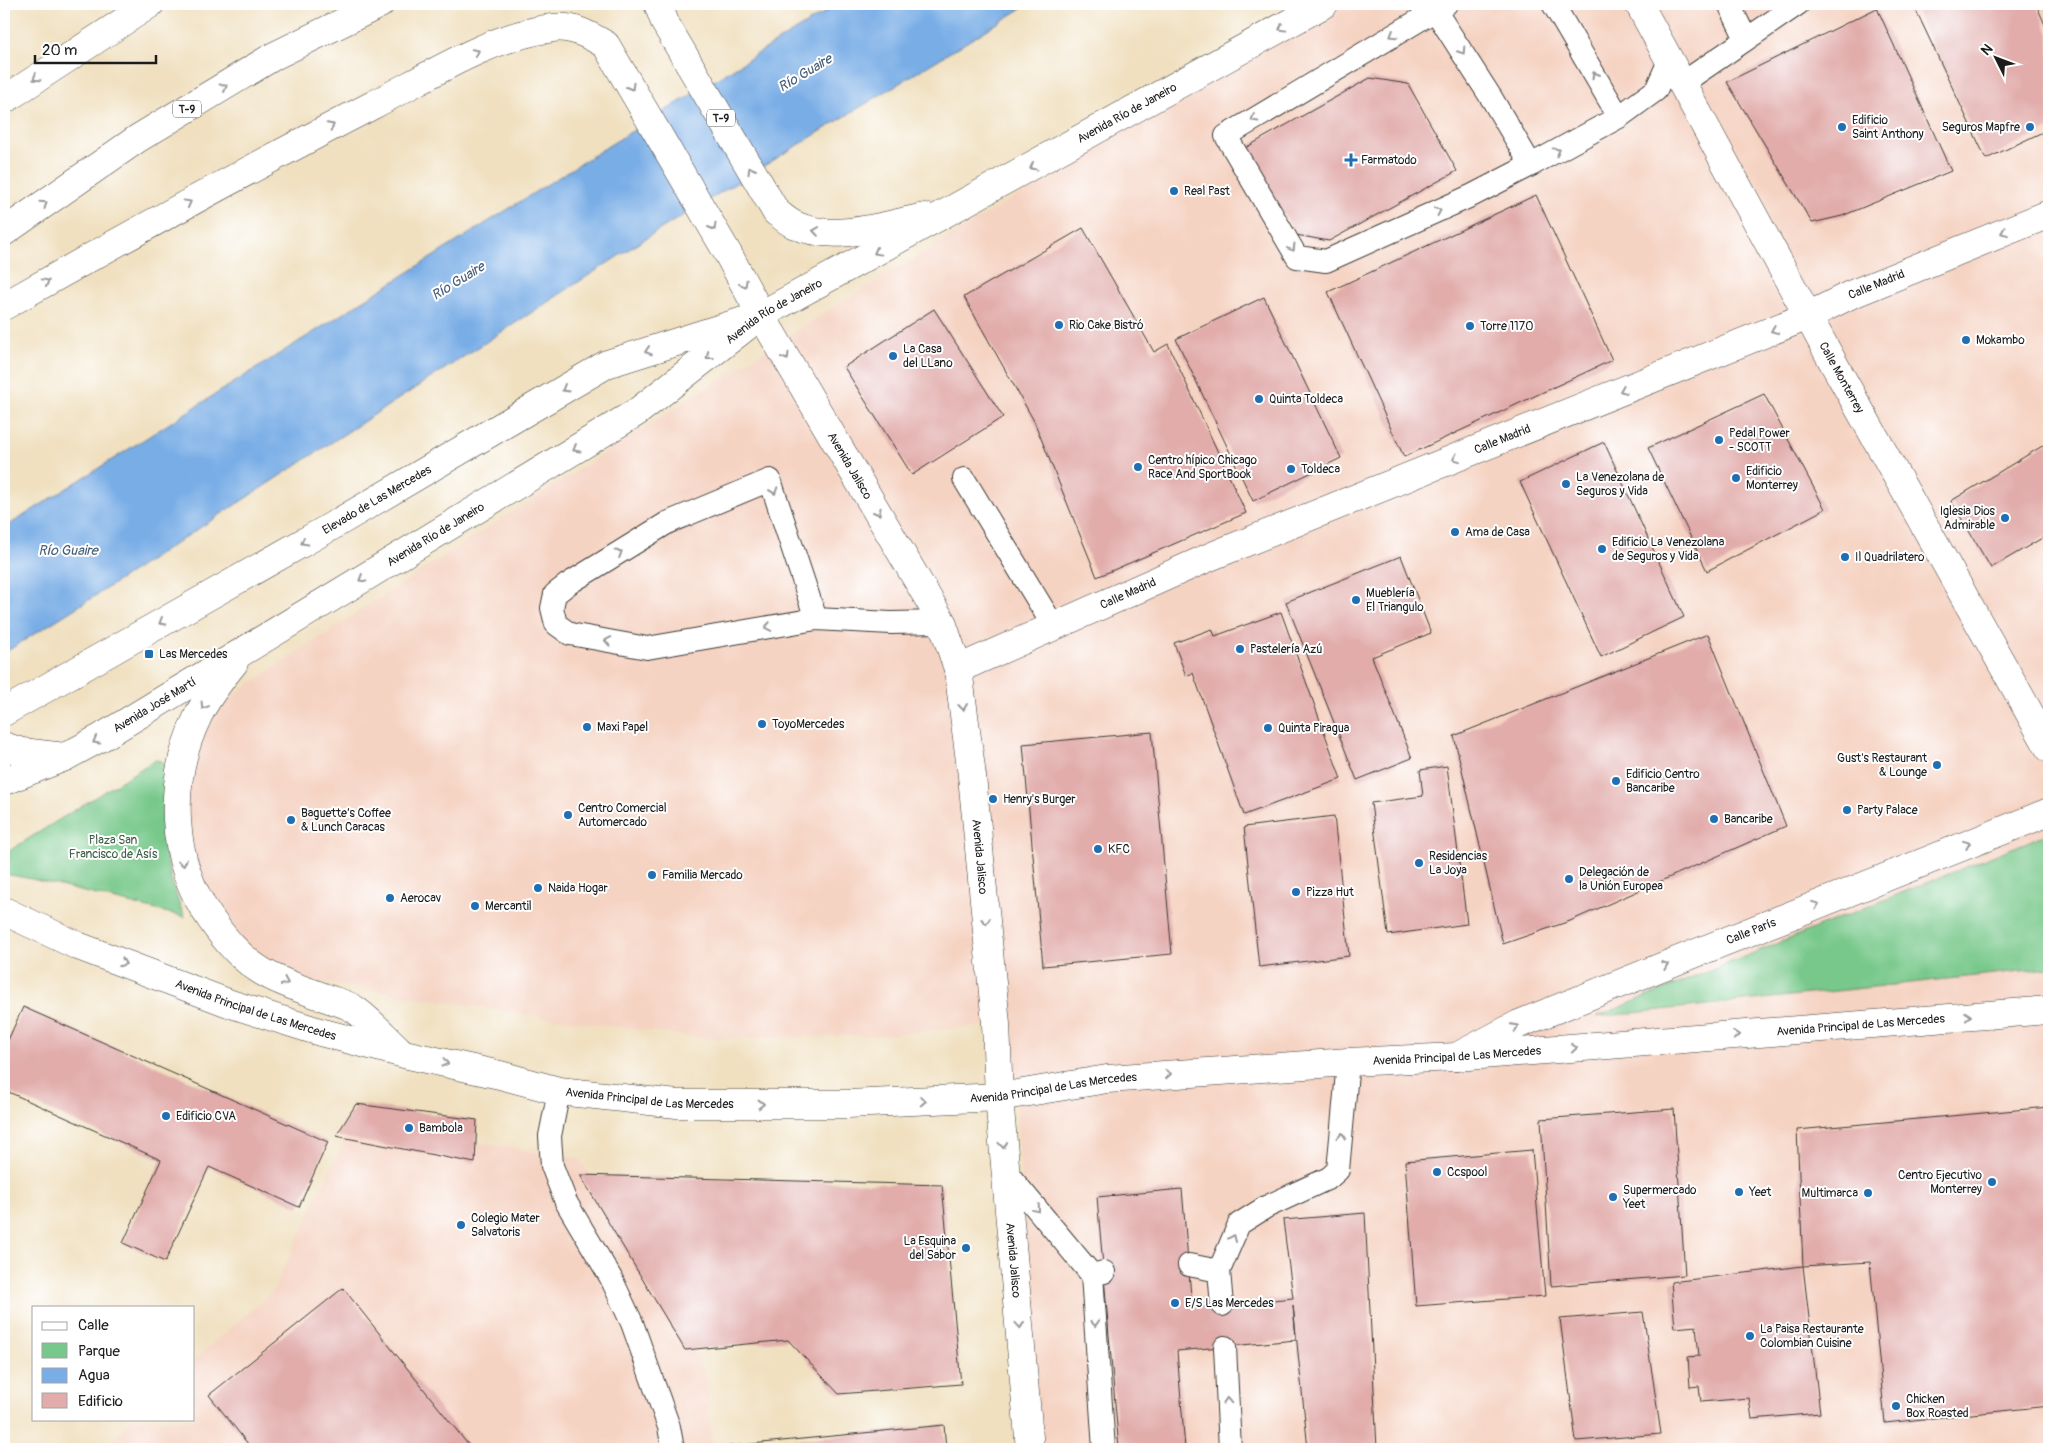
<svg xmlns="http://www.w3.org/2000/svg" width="2053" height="1453" font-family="Pangolin,sans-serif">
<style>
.built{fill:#f5d3c2}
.green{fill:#77c88a;stroke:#4a7253}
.water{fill:#79ade6;stroke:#4a6481}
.building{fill:#e1acaa}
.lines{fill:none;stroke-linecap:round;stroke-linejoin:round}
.service-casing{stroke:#3c3935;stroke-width:24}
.minor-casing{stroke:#3c3935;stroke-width:29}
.tertiary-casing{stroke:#3c3935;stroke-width:29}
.motorway-casing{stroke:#3c3935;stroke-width:29}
.service{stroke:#fff;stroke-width:22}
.minor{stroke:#fff;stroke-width:28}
.tertiary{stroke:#fff;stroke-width:28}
.motorway{stroke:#fff;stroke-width:28}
.oneway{stroke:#999}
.poi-dot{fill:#1f6fb2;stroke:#fff;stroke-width:2}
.labels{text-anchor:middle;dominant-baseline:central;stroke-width:4;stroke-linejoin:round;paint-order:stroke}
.shield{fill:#fff;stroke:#606060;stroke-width:1}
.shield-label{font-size:11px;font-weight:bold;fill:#1c1c1c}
.street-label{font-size:12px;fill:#1c1c1c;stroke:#fff}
.poi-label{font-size:12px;fill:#1c1c1c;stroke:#fff;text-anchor:start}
.park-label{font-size:12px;fill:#406148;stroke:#fff}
.water-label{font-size:14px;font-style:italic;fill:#465d77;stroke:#fff}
</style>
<rect width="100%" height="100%" fill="#fff"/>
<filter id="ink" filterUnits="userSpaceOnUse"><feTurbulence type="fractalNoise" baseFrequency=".02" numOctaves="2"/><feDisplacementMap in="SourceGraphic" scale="10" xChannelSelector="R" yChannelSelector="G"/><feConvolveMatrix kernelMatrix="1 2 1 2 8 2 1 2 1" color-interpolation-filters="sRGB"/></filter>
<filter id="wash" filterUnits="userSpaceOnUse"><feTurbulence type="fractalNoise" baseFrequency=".0096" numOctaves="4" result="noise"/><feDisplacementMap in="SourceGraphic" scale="20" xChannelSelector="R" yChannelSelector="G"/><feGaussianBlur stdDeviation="1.12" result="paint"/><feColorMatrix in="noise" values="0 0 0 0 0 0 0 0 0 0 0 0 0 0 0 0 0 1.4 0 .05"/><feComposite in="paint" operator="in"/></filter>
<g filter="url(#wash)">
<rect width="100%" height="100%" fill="#f0e0c0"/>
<path class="built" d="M1346,4H2049V1449H1038L1011,1023L886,1035L708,1039L537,1016L300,979L245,956L194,895L180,758L202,724L228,698L450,552L816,318L1171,102Z
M354,1119L393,1128L580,1159L706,1373L712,1449H104L132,1419H194V1360L273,1291Z"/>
<path class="green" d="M155,760L161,761L167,769C162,825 161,865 185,917L32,879L10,875L4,876V854Z
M2049,833V968L1596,1017Z"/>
<path class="water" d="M838,4H1029L651,235L98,594L4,653V528L600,151Z"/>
<g id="blocks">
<path class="building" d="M1913,4H2036L2049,34V129L1986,159Z
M1877,8L1951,171L1842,216L1812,223L1727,82Z
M1370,78L1408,84L1457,171L1329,241L1296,235L1245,148Z
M1536,195L1612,360L1404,457L1328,292Z
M1083,228L1154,352L1168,344L1246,513L1097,577L1034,421L964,297Z
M1264,297L1341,458L1253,501L1176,339Z
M934,309L1003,417L912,475L844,367Z
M1764,394L1825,509L1707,571L1648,448Z
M1604,442L1684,617L1601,657L1520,482Z
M2049,442V534L1991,568L1951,501Z
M1401,556L1431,633L1372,657L1412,758L1357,780L1286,602Z
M1281,612L1341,779L1244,815L1193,673L1186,676L1174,643L1212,629L1215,636Z
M1708,634L1786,826L1570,921L1503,944L1454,736Z
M1152,732L1172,954L1043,966L1023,744Z
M1447,766L1467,924L1388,935L1371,803L1423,796L1420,770Z
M1334,816L1349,956L1259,967L1244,827Z
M23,1007L328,1142L299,1207L209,1167L165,1262L123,1243L161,1160L4,1090V1049Z
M356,1104L477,1120L475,1163L336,1136Z
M2049,1107V1406L1885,1423L1870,1262L1803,1266L1797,1130Z
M1674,1109L1685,1275L1551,1286L1541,1119Z
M1532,1150L1545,1296L1416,1306L1405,1161Z
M580,1175L942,1185L961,1384L839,1394L788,1340L685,1350Z
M1182,1189L1192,1308L1293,1298L1283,1220L1365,1213L1377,1449H1308L1293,1305L1296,1340L1177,1351L1185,1449H1119L1097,1197Z
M1803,1266L1820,1413L1752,1419L1749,1398L1701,1402L1699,1386L1690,1387L1688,1357L1699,1356L1696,1326L1675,1328L1671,1282Z
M343,1288L470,1447L467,1449H252L209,1395Z
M1643,1312L1661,1434L1576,1441L1560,1319Z
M944,1425L946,1449H711V1448Z"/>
</g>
</g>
<g filter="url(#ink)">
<use href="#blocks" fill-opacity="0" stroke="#3c3935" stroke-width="1"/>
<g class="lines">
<defs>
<path id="service" d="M1431,4L1492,99L1531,165L1619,117L1656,90L1669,61
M1446,4L1226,136L1297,257L1326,261L1473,195L1531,165
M1553,4L1619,117
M1729,4L1746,39
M1681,84L1798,4
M964,479L1054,627
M816,619L770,480L667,523L568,584L555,594L552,608L556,624L570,634L647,648L816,619L891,623L942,622
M559,1091L550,1136L552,1166L566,1202L611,1278L632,1323L669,1427L673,1449
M1006,1172L1092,1275L1104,1272
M1189,1265L1219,1271L1239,1224L1266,1207L1329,1178L1338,1170L1348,1062
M1219,1271L1222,1305
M1092,1275L1104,1449
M1225,1347L1230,1449"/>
<g id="minor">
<path id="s1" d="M1639,4L1834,364L2049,748"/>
<path id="s2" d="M761,315L942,622L958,669L972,776L996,1024L999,1097L1030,1449"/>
<path id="s3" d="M958,669L1212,556L1808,316L1850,295L2049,214"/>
<path d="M4,746L22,752L65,757"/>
<path id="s4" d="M1456,1057L1519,1024L2049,812"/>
</g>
<g id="tertiary">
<path d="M776,212C782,216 788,222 795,225C835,243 884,225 925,217"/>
<path d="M234,663C221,679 207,697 198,716C167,780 169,860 210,918C224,939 241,959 263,972C283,984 308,991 329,999C337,1002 347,1004 354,1009C368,1018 386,1038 399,1050"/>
<path id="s5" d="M4,712L327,529L607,364L743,321"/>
<path id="s6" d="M4,781L65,757L102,737L637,412L761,315L1324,4"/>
<path id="s7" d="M4,911L78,946L231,1004L320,1032L404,1054L500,1075L559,1091L677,1104H848L999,1097L1107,1079L1348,1062L1456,1057L2049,1010"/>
</g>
<path id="motorway" d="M658,4L665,23L776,212
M4,100L150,4
M4,232L137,139L274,56L380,4
M4,306C126,237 249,169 373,105C429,76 490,36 553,28C572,25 591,36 606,45L727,252L761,315"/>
</defs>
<use href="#service" class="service-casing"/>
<use href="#minor" class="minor-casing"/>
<use href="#tertiary" class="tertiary-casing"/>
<use href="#motorway" class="motorway-casing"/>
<use href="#service" class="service"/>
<use href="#minor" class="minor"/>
<use href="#tertiary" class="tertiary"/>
<use href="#motorway" class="motorway"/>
</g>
<defs><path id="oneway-chevron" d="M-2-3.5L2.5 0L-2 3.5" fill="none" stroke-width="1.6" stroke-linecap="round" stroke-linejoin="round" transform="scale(1.25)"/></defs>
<g class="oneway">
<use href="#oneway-chevron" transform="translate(1282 28) rotate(151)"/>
<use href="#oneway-chevron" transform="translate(1393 35) rotate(149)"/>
<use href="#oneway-chevron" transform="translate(1462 51) rotate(57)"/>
<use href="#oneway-chevron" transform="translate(476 52) rotate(-27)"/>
<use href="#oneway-chevron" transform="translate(1595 75) rotate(-120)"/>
<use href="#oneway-chevron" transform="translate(36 78) rotate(147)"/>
<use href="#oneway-chevron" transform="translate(224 87) rotate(-31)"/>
<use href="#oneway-chevron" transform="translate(631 87) rotate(60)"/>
<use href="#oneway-chevron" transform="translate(1254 119) rotate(149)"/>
<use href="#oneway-chevron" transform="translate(331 126) rotate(-27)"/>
<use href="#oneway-chevron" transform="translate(1557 151) rotate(-29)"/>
<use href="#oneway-chevron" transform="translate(1033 167) rotate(151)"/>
<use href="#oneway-chevron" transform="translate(751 170) rotate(-120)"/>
<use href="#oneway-chevron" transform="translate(188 203) rotate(-29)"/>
<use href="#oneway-chevron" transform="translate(44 204) rotate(-35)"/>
<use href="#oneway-chevron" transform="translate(1438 211) rotate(-24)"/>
<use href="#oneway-chevron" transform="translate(713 227) rotate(60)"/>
<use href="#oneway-chevron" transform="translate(816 231) rotate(-172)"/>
<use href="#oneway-chevron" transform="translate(2004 232) rotate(158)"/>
<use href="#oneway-chevron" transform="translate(1292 248) rotate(59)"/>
<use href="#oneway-chevron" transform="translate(877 252) rotate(151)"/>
<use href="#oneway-chevron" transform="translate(46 282) rotate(-29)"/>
<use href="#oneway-chevron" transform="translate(744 284) rotate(62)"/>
<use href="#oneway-chevron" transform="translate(1774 330) rotate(158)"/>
<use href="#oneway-chevron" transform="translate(648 351) rotate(162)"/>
<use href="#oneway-chevron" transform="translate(709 356) rotate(142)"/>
<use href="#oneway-chevron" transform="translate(786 357) rotate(60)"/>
<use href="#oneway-chevron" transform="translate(565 389) rotate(150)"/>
<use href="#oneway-chevron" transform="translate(1623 390) rotate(158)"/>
<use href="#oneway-chevron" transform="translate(576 449) rotate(149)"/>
<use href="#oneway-chevron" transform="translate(1456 458) rotate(158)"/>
<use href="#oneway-chevron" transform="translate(774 491) rotate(71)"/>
<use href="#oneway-chevron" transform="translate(878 512) rotate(60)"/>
<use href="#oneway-chevron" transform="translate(304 542) rotate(150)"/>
<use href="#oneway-chevron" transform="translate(619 553) rotate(-32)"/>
<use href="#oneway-chevron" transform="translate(362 579) rotate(149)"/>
<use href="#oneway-chevron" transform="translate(162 622) rotate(150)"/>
<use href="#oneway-chevron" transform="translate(768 627) rotate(170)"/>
<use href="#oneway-chevron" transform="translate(608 641) rotate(-170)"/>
<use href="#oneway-chevron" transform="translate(204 706) rotate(121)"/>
<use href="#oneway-chevron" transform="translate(963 707) rotate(83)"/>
<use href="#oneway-chevron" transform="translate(96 741) rotate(151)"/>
<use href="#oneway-chevron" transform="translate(1967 844) rotate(-22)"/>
<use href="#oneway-chevron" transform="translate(183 863) rotate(77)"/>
<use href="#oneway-chevron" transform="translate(1816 905) rotate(-22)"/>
<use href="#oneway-chevron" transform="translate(986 921) rotate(84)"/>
<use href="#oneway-chevron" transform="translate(123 963) rotate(21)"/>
<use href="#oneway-chevron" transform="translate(1665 965) rotate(-22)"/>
<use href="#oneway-chevron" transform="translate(285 982) rotate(24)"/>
<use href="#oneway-chevron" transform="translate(1968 1016) rotate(-5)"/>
<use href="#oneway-chevron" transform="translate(1515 1027) rotate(-27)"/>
<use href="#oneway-chevron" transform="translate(1736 1035) rotate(-5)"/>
<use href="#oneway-chevron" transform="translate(1574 1048) rotate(-5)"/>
<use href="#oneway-chevron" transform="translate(445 1063) rotate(13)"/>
<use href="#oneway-chevron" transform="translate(1168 1074) rotate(-5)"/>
<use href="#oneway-chevron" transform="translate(923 1101) rotate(-2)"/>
<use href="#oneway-chevron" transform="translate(761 1104)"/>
<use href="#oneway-chevron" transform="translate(1342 1136) rotate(-85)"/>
<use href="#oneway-chevron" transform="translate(1003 1145) rotate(85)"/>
<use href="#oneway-chevron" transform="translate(1037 1209) rotate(50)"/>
<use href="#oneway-chevron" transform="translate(1233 1238) rotate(-67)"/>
<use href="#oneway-chevron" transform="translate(1095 1323) rotate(86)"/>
<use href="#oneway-chevron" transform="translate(1020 1325) rotate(85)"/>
<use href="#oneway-chevron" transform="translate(1227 1401) rotate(-93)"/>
</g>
</g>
<g class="poi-dot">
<circle cx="1842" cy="127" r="5"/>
<circle cx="2030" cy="127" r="5"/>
<path d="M1348.5 152.5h5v5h5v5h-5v5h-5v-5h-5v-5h5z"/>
<circle cx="1174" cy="191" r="5"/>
<circle cx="1059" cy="325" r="5"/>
<circle cx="1470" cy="326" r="5"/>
<circle cx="1966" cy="340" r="5"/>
<circle cx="893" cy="356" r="5"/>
<circle cx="1259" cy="399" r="5"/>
<circle cx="1719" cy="440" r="5"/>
<circle cx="1138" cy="467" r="5"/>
<circle cx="1291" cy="469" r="5"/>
<circle cx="1736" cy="478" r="5"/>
<circle cx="1566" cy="484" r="5"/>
<circle cx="2005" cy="518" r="5"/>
<circle cx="1455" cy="532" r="5"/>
<circle cx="1602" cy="549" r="5"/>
<circle cx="1845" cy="557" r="5"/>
<circle cx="1356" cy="600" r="5"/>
<circle cx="1240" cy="649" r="5"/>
<rect x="144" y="649" width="10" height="10" rx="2.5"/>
<circle cx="762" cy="724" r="5"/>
<circle cx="587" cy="727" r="5"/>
<circle cx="1268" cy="728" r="5"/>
<circle cx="1937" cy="765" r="5"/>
<circle cx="1616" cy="781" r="5"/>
<circle cx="993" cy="799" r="5"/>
<circle cx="1847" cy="810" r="5"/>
<circle cx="568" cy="815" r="5"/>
<circle cx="1714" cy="819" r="5"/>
<circle cx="291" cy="820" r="5"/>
<circle cx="1098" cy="849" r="5"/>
<circle cx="1419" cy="863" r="5"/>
<circle cx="652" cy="875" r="5"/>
<circle cx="1569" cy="879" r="5"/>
<circle cx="538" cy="888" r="5"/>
<circle cx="1296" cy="892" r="5"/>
<circle cx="390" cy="898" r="5"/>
<circle cx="475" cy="906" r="5"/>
<circle cx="166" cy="1116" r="5"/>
<circle cx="409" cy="1128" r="5"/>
<circle cx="1437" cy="1172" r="5"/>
<circle cx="1992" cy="1182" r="5"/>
<circle cx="1739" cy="1192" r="5"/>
<circle cx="1868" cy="1193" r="5"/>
<circle cx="1613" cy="1197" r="5"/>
<circle cx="461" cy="1225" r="5"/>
<circle cx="966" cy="1248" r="5"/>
<circle cx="1175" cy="1303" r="5"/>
<circle cx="1750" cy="1336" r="5"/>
<circle cx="1896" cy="1406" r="5"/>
</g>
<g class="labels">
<g class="shield">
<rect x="173" y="100.5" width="28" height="17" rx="4"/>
<rect x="707" y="109.5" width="28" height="17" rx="4"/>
</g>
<g class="shield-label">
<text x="187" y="109">T-9</text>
<text x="721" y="118">T-9</text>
</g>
<g class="street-label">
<text stroke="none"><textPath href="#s6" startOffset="1309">Avenida Río de Janeiro</textPath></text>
<text stroke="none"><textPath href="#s3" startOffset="996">Calle Madrid</textPath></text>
<text stroke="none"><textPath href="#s6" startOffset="904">Avenida Río de Janeiro</textPath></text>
<text stroke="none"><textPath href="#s1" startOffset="425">Calle Monterrey</textPath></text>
<text stroke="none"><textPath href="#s3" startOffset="591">Calle Madrid</textPath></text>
<text stroke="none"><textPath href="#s2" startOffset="175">Avenida Jalisco</textPath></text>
<text stroke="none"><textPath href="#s5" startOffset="429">Elevado de Las Mercedes</textPath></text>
<text stroke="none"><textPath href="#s6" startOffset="498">Avenida Río de Janeiro</textPath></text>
<text stroke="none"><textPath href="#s3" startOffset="186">Calle Madrid</textPath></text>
<text stroke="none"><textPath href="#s6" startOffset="169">Avenida José Martí</textPath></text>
<text stroke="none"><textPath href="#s2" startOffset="595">Avenida Jalisco</textPath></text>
<text stroke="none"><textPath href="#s4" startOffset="321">Calle París</textPath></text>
<text stroke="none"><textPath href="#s7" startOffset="271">Avenida Principal de Las Mercedes</textPath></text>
<text stroke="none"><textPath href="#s7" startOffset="1891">Avenida Principal de Las Mercedes</textPath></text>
<text stroke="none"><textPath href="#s7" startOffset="1486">Avenida Principal de Las Mercedes</textPath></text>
<text stroke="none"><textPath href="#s7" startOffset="1081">Avenida Principal de Las Mercedes</textPath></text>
<text stroke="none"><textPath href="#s7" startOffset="676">Avenida Principal de Las Mercedes</textPath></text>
<text stroke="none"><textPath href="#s2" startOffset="1000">Avenida Jalisco</textPath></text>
</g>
<g class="poi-label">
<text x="1852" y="120">Edificio<tspan x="1852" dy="14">Saint Anthony</tspan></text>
<text x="2020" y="127" text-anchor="end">Seguros Mapfre</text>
<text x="1361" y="160">Farmatodo</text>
<text x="1184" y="191">Real Past</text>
<text x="1069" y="325">Rio Cake Bistró</text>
<text x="1480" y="326">Torre 1170</text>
<text x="1976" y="340">Mokambo</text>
<text x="903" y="349">La Casa<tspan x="903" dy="14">del LLano</tspan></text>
<text x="1269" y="399">Quinta Toldeca</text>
<text x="1729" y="433">Pedal Power<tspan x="1729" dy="14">- SCOTT</tspan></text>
<text x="1148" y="460">Centro hípico Chicago<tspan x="1148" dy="14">Race And SportBook</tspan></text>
<text x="1301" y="469">Toldeca</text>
<text x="1746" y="471">Edificio<tspan x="1746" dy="14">Monterrey</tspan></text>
<text x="1576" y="477">La Venezolana de<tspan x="1576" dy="14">Seguros y Vida</tspan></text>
<text x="1995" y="511" text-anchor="end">Iglesia Dios<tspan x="1995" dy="14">Admirable</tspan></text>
<text x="1465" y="532">Ama de Casa</text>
<text x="1612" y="542">Edificio La Venezolana<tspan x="1612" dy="14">de Seguros y Vida</tspan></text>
<text x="1855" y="557">Il Quadrilatero</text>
<text x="1366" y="593">Mueblería<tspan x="1366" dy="14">El Triangulo</tspan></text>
<text x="1250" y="649">Pastelería Azú</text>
<text x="159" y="654">Las Mercedes</text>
<text x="772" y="724">ToyoMercedes</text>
<text x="597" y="727">Maxi Papel</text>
<text x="1278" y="728">Quinta Piragua</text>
<text x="1927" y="758" text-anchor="end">Gust's Restaurant<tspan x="1927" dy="14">&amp; Lounge</tspan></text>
<text x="1626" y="774">Edificio Centro<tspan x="1626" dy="14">Bancaribe</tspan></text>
<text x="1003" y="799">Henry's Burger</text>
<text x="578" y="808">Centro Comercial<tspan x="578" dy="14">Automercado</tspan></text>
<text x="1857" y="810">Party Palace</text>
<text x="301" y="813">Baguette’s Coffee<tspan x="301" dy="14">&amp; Lunch Caracas</tspan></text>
<text x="1724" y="819">Bancaribe</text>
<text x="1108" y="849">KFC</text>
<text x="1429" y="856">Residencias<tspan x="1429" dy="14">La Joya</tspan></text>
<text x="1579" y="872">Delegación de<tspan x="1579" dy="14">la Unión Europea</tspan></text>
<text x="662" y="875">Familia Mercado</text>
<text x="548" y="888">Naida Hogar</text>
<text x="1306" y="892">Pizza Hut</text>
<text x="400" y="898">Aerocav</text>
<text x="485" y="906">Mercantil</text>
<text x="176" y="1116">Edificio CVA</text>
<text x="419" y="1128">Bambola</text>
<text x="1447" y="1172">Ccspool</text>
<text x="1982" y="1175" text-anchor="end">Centro Ejecutivo<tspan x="1982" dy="14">Monterrey</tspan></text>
<text x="1623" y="1190">Supermercado<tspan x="1623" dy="14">Yeet</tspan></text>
<text x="1749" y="1192">Yeet</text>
<text x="1858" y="1193" text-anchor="end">Multimarca</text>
<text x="471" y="1218">Colegio Mater<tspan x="471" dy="14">Salvatoris</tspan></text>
<text x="956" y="1241" text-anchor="end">La Esquina<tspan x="956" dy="14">del Sabor</tspan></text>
<text x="1185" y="1303">E/S Las Mercedes</text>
<text x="1760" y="1329">La Paisa Restaurante<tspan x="1760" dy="14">Colombian Cuisine</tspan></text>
<text x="1906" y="1399">Chicken<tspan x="1906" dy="14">Box Roasted</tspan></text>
</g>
<g class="park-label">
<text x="113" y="840">Plaza San<tspan x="113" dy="14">Francisco de Asís</tspan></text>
</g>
<g class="water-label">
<text transform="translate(805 73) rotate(-31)">Río Guaire</text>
<text transform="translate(458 281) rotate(-32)">Río Guaire</text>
<text x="68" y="550">Río Guaire</text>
</g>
</g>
<rect width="2053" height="1453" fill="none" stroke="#fff" stroke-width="20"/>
<rect x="32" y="1306" width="162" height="115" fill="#ffffff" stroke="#a4a4a4"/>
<rect x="42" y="1322" width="25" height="8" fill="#ffffff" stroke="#a4a4a4"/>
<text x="78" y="1330" font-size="15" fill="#1c1c1c">Calle</text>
<rect x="42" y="1343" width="25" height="15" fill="#77c88a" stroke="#a4a4a4"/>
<text x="78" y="1356" font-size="15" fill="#1c1c1c">Parque</text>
<rect x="42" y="1368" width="25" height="15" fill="#79ade6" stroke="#a4a4a4"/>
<text x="78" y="1380" font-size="15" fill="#1c1c1c">Agua</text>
<rect x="42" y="1393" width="25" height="15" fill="#e1acaa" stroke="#a4a4a4"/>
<text x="78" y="1406" font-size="15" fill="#1c1c1c">Edificio</text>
<g transform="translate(1996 58) rotate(312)" stroke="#ffffff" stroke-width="4" paint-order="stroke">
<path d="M0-4L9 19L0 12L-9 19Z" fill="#1c1c1c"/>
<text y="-8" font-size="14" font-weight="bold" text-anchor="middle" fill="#1c1c1c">N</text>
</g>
<path d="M35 55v8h121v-8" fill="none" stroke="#1c1c1c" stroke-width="2.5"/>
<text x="42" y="55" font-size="15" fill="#1c1c1c" stroke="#ffffff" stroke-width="4" paint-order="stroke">20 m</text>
</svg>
